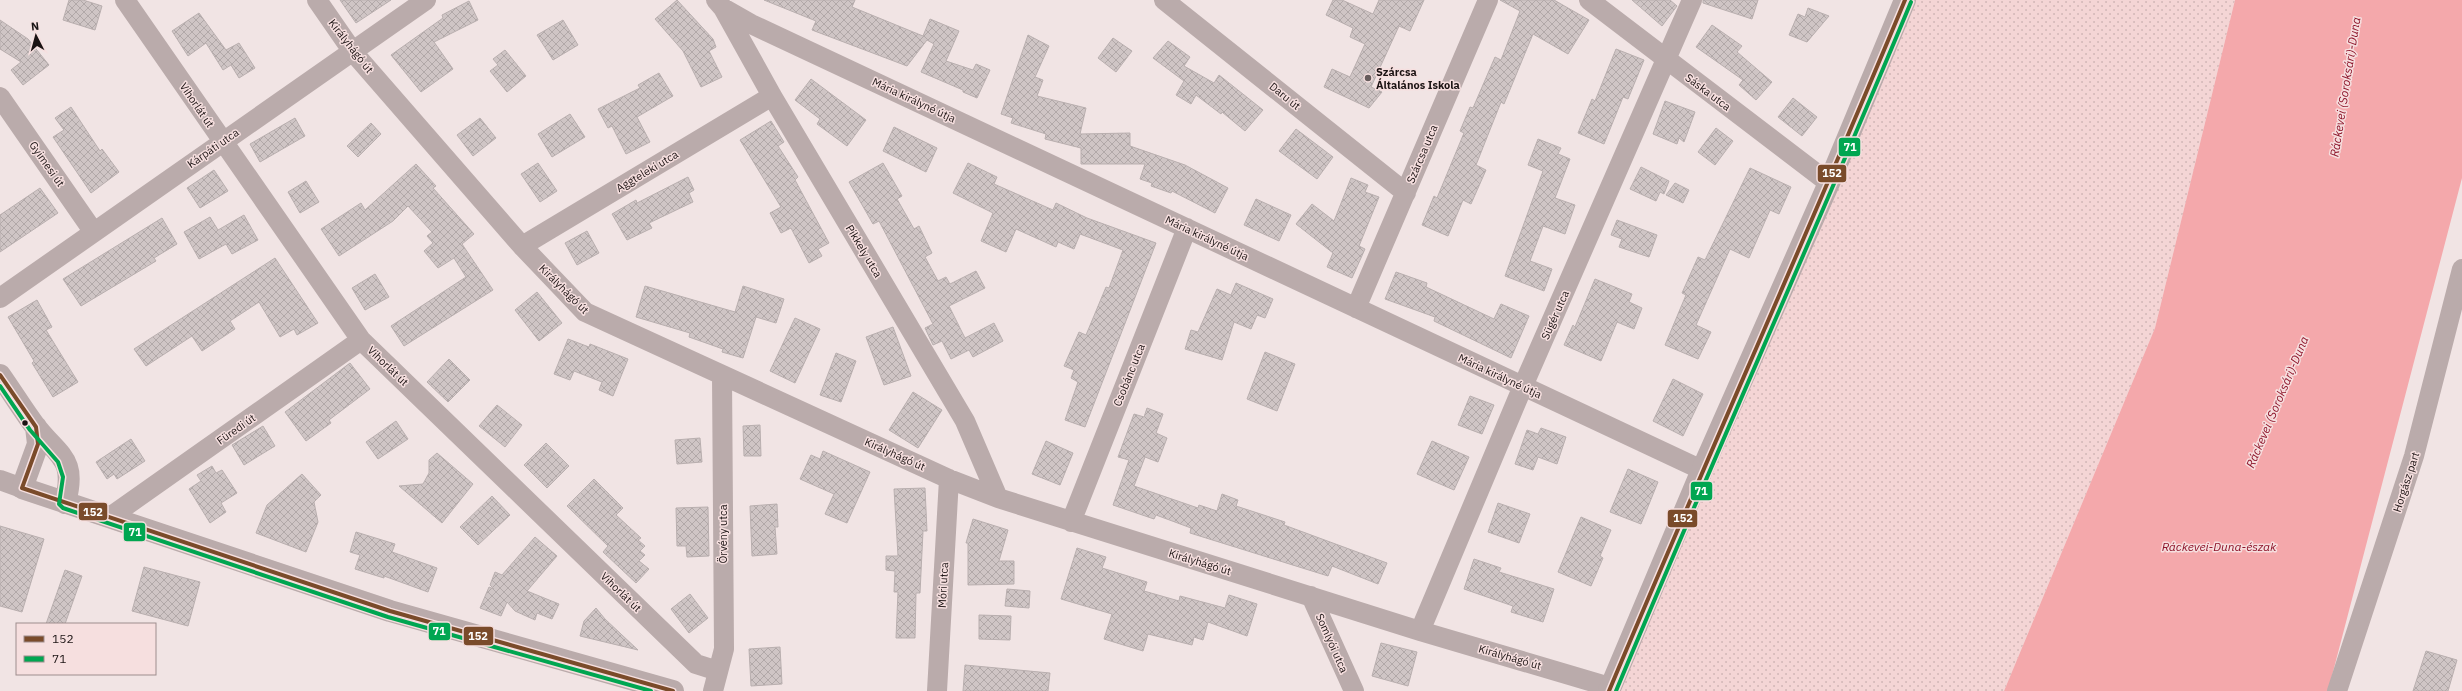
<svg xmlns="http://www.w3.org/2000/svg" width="2462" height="691" font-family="'IBM Plex Sans',sans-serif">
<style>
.green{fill:url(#green-dots)}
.water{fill:#f4a8ab}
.building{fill:url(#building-cross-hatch);stroke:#b9afaf}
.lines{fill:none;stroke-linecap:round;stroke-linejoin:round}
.minor{stroke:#baabab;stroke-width:20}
.tertiary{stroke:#baabab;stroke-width:22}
.bus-1-casing{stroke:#f6dfdf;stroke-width:7}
.bus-2-casing{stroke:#f6dfdf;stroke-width:7}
.bus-1{stroke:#7a4b2a;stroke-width:4}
.bus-2{stroke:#00a651;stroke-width:4}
.poi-dot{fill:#665c5c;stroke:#f6dfdf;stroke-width:1.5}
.bus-dot{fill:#1b1313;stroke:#f6dfdf;stroke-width:1.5}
.labels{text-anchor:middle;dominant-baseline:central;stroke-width:3;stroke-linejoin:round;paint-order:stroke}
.street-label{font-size:11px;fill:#1b1313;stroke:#f6dfdf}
.poi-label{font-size:11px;font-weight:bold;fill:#1b1313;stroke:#f6dfdf;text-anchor:start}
.water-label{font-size:12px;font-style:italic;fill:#8d142a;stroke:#f6dfdf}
.line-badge{stroke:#f6dfdf;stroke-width:1.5}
.badge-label{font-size:11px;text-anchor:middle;font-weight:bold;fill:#fff}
</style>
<defs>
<pattern id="green-dots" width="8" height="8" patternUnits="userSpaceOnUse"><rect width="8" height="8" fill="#f4d5d5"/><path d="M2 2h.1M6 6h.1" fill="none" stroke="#d1b6b6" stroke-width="1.8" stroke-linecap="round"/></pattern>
<pattern id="building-cross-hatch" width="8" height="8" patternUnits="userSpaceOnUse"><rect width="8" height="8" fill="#cfc5c5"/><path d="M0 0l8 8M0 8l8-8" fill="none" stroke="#b1a8a8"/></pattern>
</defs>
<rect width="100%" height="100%" fill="#f1e4e4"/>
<path class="green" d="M1901,0H2235L2155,328L2004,691H1609Z"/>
<path class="water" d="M2235,0H2462V178L2328,691H2004L2155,328Z"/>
<path class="building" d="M69,0H83L102,6L95,30L63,20Z
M340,0H391L356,23Z
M677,0L713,39L716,47L709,51L722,77L701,87L683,51L655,19Z
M764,0H855L852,7L923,36L930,19L959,31L946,61L973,70L976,64L990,70L977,98L963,92V90L921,72L934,44L927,40L907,66L812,30L816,21Z
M1333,0H1342L1373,14L1379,0H1424L1410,31L1399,26L1371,87L1382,92L1369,108L1324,87L1332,69L1350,77L1365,44L1350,37L1353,28L1326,15Z
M1500,0H1554L1589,20L1568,54L1533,34L1504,104L1501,102L1476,165L1486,170L1471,204L1463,200L1448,236L1422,225L1434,196L1437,198L1464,133L1460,131L1470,107L1473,108L1495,57L1501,60L1520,11Z
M1632,0H1670L1677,6L1662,26Z
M1703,0H1758L1752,19L1703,3Z
M469,1L478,20L434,42L453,69L421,92L391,55L443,18L442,15Z
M1808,8L1829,16L1807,42L1789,35L1798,14L1805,17Z
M199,13L226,50L239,43L255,68L239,78L231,65L223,70L206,43L188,56L172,31Z
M0,20L28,39L49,65L23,85L11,70L21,62L0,49Z
M563,20L578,45L553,60L537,35Z
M1712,25L1742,46L1737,52L1772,82L1756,100L1739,85L1743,80L1696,47Z
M1028,35L1049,46L1035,77L1043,80L1037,96L1086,108L1080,134L1130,133V146L1185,165L1228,188L1215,213L1172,191L1171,193L1151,186L1152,183L1140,179L1145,164H1081V148L1045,139L1046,134L1011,123L1013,118L1001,114Z
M1113,38L1132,51L1116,72L1098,58Z
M1168,41L1190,57L1184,66L1214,83L1219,75L1263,110L1245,131L1222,112L1221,114L1196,95L1191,104L1176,95L1184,81L1153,58Z
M1616,49L1644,60L1628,99L1623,97L1604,144L1578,133L1592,99L1595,101Z
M505,50L526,76L507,92L490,71L498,65L493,59Z
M659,73L673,96L637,117L650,142L626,154L612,126L608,128L598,109L640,88L638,85Z
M811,79L866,120L847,146L817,124L820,119L795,100Z
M1793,98L1817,117L1802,136L1778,117Z
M1665,101L1695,112L1684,142L1679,138L1677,144L1653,134Z
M71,107L100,151L102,149L119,172L91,193L53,137L64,130L55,118Z
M570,114L585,137L552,157L538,134Z
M295,118L305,136L260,162L250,144Z
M480,118L496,138L473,156L457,135Z
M771,121L784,142L778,146L798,177L795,180L829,243L818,249L822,256L809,263L791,228L781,233L770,213L781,207L740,140Z
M371,123L381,134L358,157L347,146Z
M894,127L937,148L926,172L883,151Z
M1716,128L1733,141L1715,165L1698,152Z
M1296,129L1333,157L1317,179L1279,151Z
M1538,139L1561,148L1558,154L1570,159L1555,198L1575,205L1565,234L1543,226L1530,261L1552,269L1544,291L1505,276L1543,171L1528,165Z
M538,163L557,191L540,202L521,174Z
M883,163L902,196L897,199L914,229L919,226L932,253L925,257L938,281L946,277L950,284L976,271L985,288L949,306L965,338L994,323L1003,341L973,357L969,350L951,359L942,341L933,345L925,328L933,324L879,221L873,224L849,182Z
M968,163L997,177L994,184L1053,210L1056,203L1087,218L1156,243L1085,427L1065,420L1078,382L1071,378L1074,370L1064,366L1079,332L1086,335L1106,287L1109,288L1123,250L1080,234L1074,249L1058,242L1056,247L1016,229L1006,252L981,241L993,213L953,193Z
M416,164L436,186L433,188L474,234L462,244L493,290L404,346L391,326L466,277L454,258L438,268L424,251L433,243L427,236L432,232L408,206L393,221L339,256L321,229L361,203L365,210Z
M1641,167L1669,181L1664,194L1660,192L1656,201L1630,189Z
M1750,168L1791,187L1779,214L1770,210L1749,258L1730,249L1696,325L1711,332L1698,359L1665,345L1686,295L1682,293L1698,257L1705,260Z
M214,170L228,191L200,208L187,188Z
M688,177L694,190L689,193L693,202L649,223L652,228L627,240L612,214L636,200L637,203Z
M1351,178L1368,185L1365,192L1379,197L1359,246L1365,249L1352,278L1327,267L1333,253L1296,224L1312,204L1334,221Z
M306,181L319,202L300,213L288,192Z
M1675,183L1689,190L1683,203L1666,195Z
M40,188L58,213L0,252V215Z
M1256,199L1291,215L1279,241L1244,225Z
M244,215L258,240L232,254L226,244L199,259L184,232L210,217L218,230Z
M162,218L177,244L154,258L156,261L81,306L63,279Z
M1617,220L1657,235L1649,257L1619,247L1622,239L1611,235Z
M587,231L599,253L577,265L565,243Z
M275,258L318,323L297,335L294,329L280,337L259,302L230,321L235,329L202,351L192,336L146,366L134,349Z
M1396,272L1427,283L1426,287L1494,319L1501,304L1529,316L1511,358L1434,321L1435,317L1385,299Z
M375,274L389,297L365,310L352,288Z
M1595,279L1632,294L1629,302L1642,308L1634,329L1617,322L1601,361L1564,345L1573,325L1575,327Z
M1236,283L1273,299L1265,318L1257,315L1251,329L1234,322L1222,360L1185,349L1191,330L1198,332L1217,289L1231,295Z
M645,286L735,312L743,286L784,299L776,323L756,317L743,358L722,352L723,349L689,337L690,333L636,317Z
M537,292L562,323L539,341L515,310Z
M37,300L52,327L46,330L78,382L53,397L32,363L34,361L8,317Z
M795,318L820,329L795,383L770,371Z
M893,327L911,376L884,385L866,337Z
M568,339L589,347L590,344L628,359L613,396L599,390L602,382L574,371L570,380L554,374Z
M1265,352L1295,364L1277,411L1247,399Z
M836,353L856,361L841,402L820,395Z
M449,359L470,380L448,402L427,382Z
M350,363L370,389L329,420L331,423L306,441L285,412Z
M1673,379L1703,394L1683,436L1653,421Z
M913,392L942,410L918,448L889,430Z
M1470,396L1494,405L1482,434L1458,425Z
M497,405L522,425L505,447L479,426Z
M1147,408L1163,414L1156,433L1167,438L1158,462L1145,457L1134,486L1198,508L1199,505L1217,511L1222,494L1238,500L1236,506L1285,522L1284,525L1387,563L1378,584L1332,566L1328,576L1190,533L1191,528L1156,515L1154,519L1113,505L1129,460L1118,457L1134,414L1144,417Z
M396,421L408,439L378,459L366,442Z
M760,425L761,456H744L743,426Z
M263,426L275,446L244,465L232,445Z
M1541,428L1566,437L1557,464L1538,457L1533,470L1515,464L1527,430L1538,434Z
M700,438L702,462L677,464L675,440Z
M131,439L145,461L117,479L114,474L107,479L96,462Z
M1046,441L1073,453L1060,485L1032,474Z
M1432,441L1469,457L1454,490L1417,474Z
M546,443L569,466L547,488L524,465Z
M823,451L870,472L847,523L825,514L834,494L800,479L811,455L820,459Z
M437,453L473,484L442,523L399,486L423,484L429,473V460Z
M212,466L216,473L222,470L237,493L221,503L226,512L210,523L189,489L201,481L197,475Z
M1628,469L1658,482L1641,524L1610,512Z
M302,474L321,495L314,502L318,522L306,552L256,533L267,505Z
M594,479L623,508L616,515L641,538L638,540L645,546L640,551L645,555L639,561L649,569L636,583L603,552L608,546L567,506Z
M925,488L927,531H923L920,593H916L915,638H896L898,592H894L895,571L886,570V556H898L894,489Z
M492,496L510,515L478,545L460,527Z
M1498,503L1530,514L1519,543L1488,532Z
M777,504L778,527H775L777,554L752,556L750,506Z
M708,507L709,556L687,557L686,546H677L676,508Z
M1581,517L1611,530L1600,556L1603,558L1591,586L1558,572Z
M973,519L1008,530L999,561H1014V584L968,585V543H966Z
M0,526L44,539L22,612L0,606Z
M356,532L395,544L392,552L437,568L428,592L384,576V578L355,569L360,555L350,552Z
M535,537L557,556L527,591L559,604L552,619L537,613L535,620L515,611L507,602L501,616L480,608L489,587L494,589L490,585L495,572L502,575Z
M1077,548L1106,557L1102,568L1147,582L1144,591L1179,601L1180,596L1225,608L1229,595L1257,604L1247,636L1208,622L1203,640L1194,637L1192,645L1148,634L1143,651L1104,639L1112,614L1061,599Z
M1474,559L1501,568L1499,572L1554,589L1543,622L1511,612L1513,606L1464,589Z
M144,567L200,582L188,626L132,611Z
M65,570L82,576L65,624H46Z
M1007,589L1030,591L1029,608L1005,606Z
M690,594L708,618L689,633L671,609Z
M596,608L605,619L638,650L580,636L584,621Z
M979,615L1011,616L1010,640L979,639Z
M1381,643L1417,652L1408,686L1372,676Z
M780,647L782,684L751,686L749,649Z
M2426,651L2457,660L2448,691H2413Z
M965,665L1050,673L1048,691H963Z"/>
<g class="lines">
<path class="minor" d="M125,0L361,340L696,664L718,671
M317,0L353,52L522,246L585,312L949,479L998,498L1420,631L1610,687
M716,0L723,8L751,24L1702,470
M1164,0L1406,193
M1589,0L1829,183
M723,8L772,96L965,421L998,498
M0,97L93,231
M522,246L772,96
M0,298L426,0
M1356,308L1488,0
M0,480L22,488
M110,517L361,340
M1071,522L1187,228
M1311,596L1354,691
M1420,631L1523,386L1692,0
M713,691L724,649L722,376
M937,691L949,479
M2337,691L2414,456L2462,269"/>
<path class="tertiary" d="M0,375C12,392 23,410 35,426C59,457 77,458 65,503
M36,427L38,444L22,488L390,611L673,691
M1609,691L1702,470L1829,183L1905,0"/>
<defs>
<path id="bus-1" d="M0,375L36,427L38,444L22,488L390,611L673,691
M1609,691C1706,460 1809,231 1905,0"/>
<path id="bus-2" d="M0,386L30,430L58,462L63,477L59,504L63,508L388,617L651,691
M1616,691C1712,461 1815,233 1911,2"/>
</defs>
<use href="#bus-1" class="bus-1-casing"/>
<use href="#bus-2" class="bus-2-casing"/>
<use href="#bus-1" class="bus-1"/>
<use href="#bus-2" class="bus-2"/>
</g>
<circle class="poi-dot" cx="1368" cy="78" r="4"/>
<circle class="bus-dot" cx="25" cy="423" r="3.5"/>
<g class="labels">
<g class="street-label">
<text transform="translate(351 46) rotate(52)">Királyhágó út</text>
<text transform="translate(1708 92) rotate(37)">Sáska utca</text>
<text transform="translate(1285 96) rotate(39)">Daru út</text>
<text transform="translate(914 100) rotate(25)">Mária királyné útja</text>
<text transform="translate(197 105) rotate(56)">Vihorlát út</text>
<text transform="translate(213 148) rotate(-35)">Kárpáti utca</text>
<text transform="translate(1422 154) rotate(-67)">Szárcsa utca</text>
<text transform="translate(47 164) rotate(55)">Gyimesi út</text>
<text transform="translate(647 171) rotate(-31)">Aggteleki utca</text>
<text transform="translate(1207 238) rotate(25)">Mária királyné útja</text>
<text transform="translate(864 251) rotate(59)">Pikkely utca</text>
<text transform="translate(564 289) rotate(45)">Királyhágó út</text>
<text transform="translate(1555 315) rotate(-66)">Sügér utca</text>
<text transform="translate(388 366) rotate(44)">Vihorlát út</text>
<text transform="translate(1129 375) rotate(-68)">Csobánc utca</text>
<text transform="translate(1500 376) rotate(25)">Mária királyné útja</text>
<text transform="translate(236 429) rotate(-35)">Füredi út</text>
<text transform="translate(895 454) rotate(24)">Királyhágó út</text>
<text transform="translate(2406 482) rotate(-72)">Horgász part</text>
<text transform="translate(723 534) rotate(-90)">Örvény utca</text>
<text transform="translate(1200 562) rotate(17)">Királyhágó út</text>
<text transform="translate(943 585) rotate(-87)">Móri utca</text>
<text transform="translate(621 592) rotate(44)">Vihorlát út</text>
<text transform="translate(1332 643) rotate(66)">Somlyói utca</text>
<text transform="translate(1510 657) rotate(16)">Királyhágó út</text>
</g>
<g class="poi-label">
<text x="1376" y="72">Szárcsa<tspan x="1376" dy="13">Általános Iskola</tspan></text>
</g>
<g class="water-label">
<text transform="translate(2345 87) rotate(-81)">Ráckevei (Soroksári)-Duna</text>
<text transform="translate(2277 402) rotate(-67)">Ráckevei (Soroksári)-Duna</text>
<text x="2219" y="546">Ráckevei-Duna-észak</text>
</g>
</g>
<g class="line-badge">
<rect x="1838" y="137" width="23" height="20" rx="4" fill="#00a651"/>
<rect x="1817" y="164" width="30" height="19" rx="4" fill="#7a4b2a"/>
<rect x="1690" y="481" width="23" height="20" rx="4" fill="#00a651"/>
<rect x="78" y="502" width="30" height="19" rx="4" fill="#7a4b2a"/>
<rect x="1667" y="509" width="31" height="19" rx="4" fill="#7a4b2a"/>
<rect x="123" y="522" width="23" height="20" rx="4" fill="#00a651"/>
<rect x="428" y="622" width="23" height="19" rx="4" fill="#00a651"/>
<rect x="463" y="626" width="31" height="20" rx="4" fill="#7a4b2a"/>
</g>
<g class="badge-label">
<text x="1850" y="151">71</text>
<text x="1832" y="177">152</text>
<text x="1701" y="495">71</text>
<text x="93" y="516">152</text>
<text x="1683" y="522">152</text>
<text x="135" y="536">71</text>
<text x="439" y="635">71</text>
<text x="478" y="640">152</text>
</g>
<rect x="16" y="623" width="140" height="52" fill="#f6dfdf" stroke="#9e8d8d"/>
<rect x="24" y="636" width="20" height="6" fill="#7a4b2a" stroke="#9e8d8d"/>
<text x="52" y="643" font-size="12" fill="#1b1313">152</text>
<rect x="24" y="656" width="20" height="6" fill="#00a651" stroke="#9e8d8d"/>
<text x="52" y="663" font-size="12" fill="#1b1313">71</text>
<g transform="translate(36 36) rotate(354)" stroke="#f6dfdf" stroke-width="3" paint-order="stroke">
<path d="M0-3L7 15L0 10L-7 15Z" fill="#1b1313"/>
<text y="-6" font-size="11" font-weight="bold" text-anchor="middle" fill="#1b1313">N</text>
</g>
</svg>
